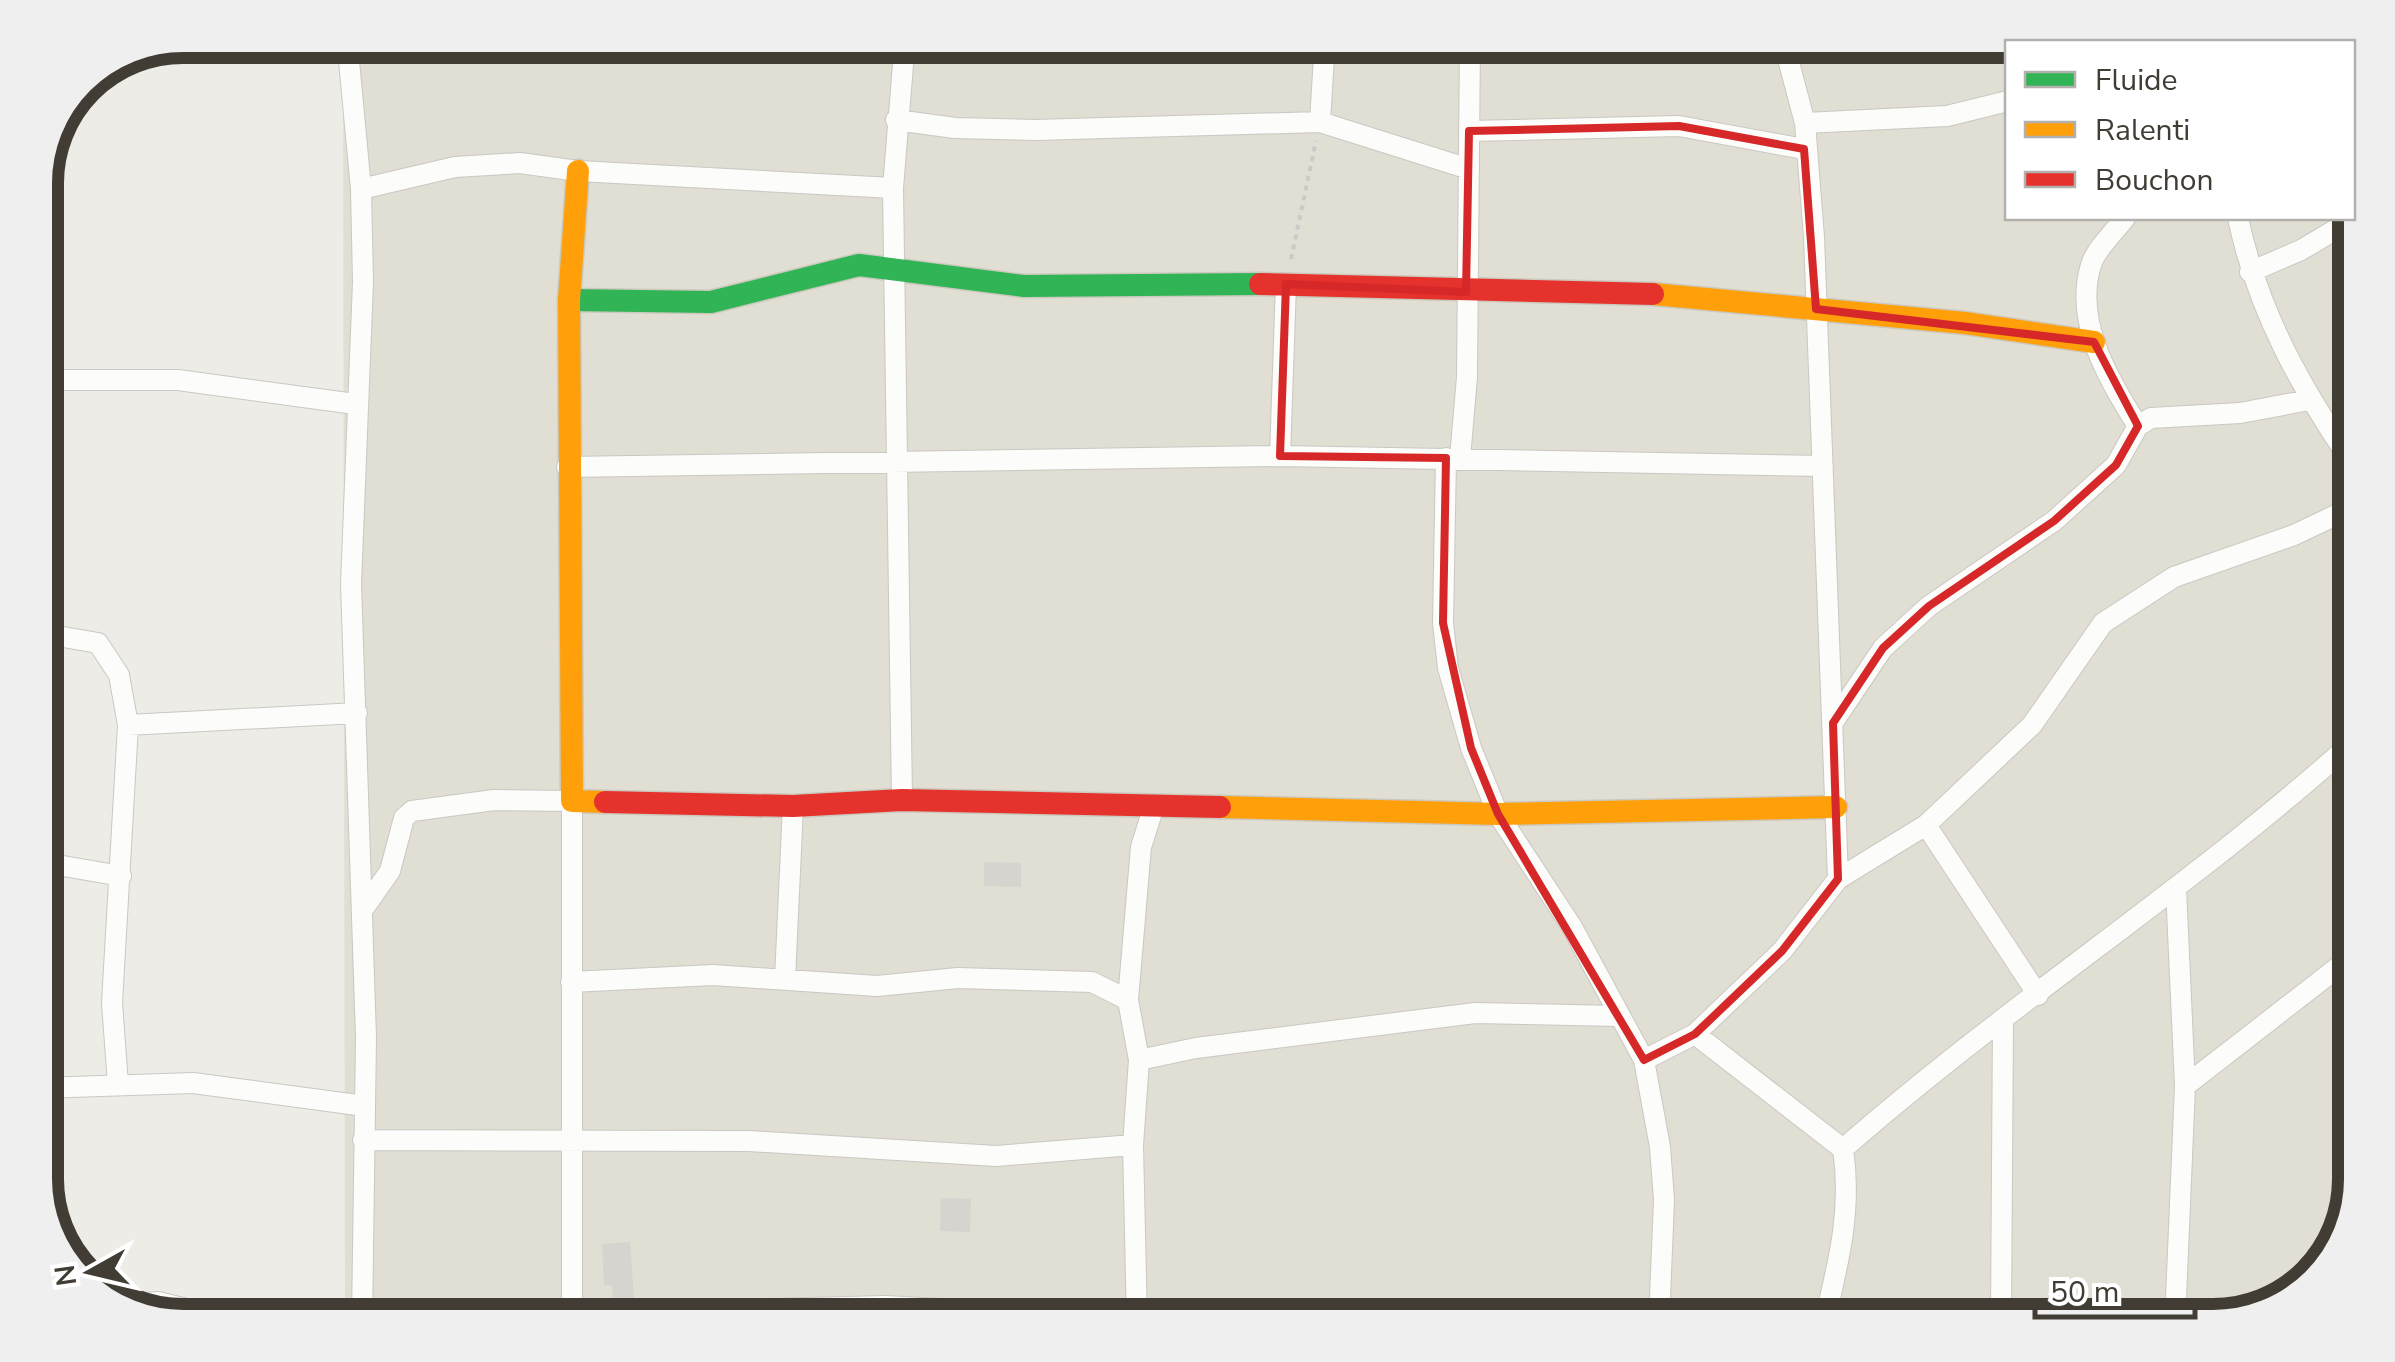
<svg xmlns="http://www.w3.org/2000/svg" width="2395" height="1362" font-family="'Nunito Sans',sans-serif">
<style>
.residential{fill:#e1ded3}
.building{fill:#d6d4cf}
.lines{fill:none;stroke-linecap:round;stroke-linejoin:round}
.street-casing{stroke:#c9c8c2;stroke-width:22}
.fast-casing{stroke:#ccc9be;stroke-width:25}
.slow-casing{stroke:#ccc9be;stroke-width:25}
.jam-casing{stroke:#ccc9be;stroke-width:25}
.path{stroke:#cbcac6;stroke-width:4;stroke-dasharray:5 5;stroke-linecap:butt}
.street{stroke:#fcfcfb;stroke-width:20}
.fast{stroke:#30b455;stroke-width:22}
.slow{stroke:#ff9f0a;stroke-width:22}
.jam{stroke:#e5322d;stroke-width:22}
.marked{fill:none;stroke:#d62828;stroke-width:8;stroke-linejoin:round}
.rim{fill:none;stroke:#413d34;stroke-width:12}
</style>
<rect width="100%" height="100%" fill="#edece6"/>
<path class="residential" d="M343,40L2222,42H2008V218H2352L2353,167L2355,173V1180L2336,1250L2284,1303L2213,1322H345Z"/>
<path class="building" d="M984,862L1021,863V887L984,886Z
M941,1198L971,1199L970,1232L940,1231Z
M630,1242L634,1299H613L612,1285H604L602,1244Z"/>
<g class="lines">
<defs>
<path id="street" d="M347,40L361,189L363,282L351,584L366,1037L362,1322
M1783,40L1805,123L1814,237L1838,879
M2208,40V42
M896,120L955,128L1035,130L1320,122L1469,169
M1320,122L1325,40
M1805,123L1947,116L2008,101
M1469,131L1679,126L1804,149
M361,189L455,167L520,163L578,171L893,188
M2125,218C2115,231 2098,247 2092,262C2072,319 2109,381 2138,426
M2238,218C2258,312 2301,388 2355,467
M2250,272L2301,250L2355,218
M40,380H178L355,404
M1280,456L1286,284
M1446,458L1443,623L1448,668L1471,748L1498,814L1572,927L1644,1060L1660,1147L1664,1200L1659,1322
M1460,458L1467,377L1470,40
M567,467L1280,456L1823,466
M40,633L98,643L119,675L128,725L112,1003L118,1084
M1834,721L1883,648L1929,606L2054,521L2116,465L2138,426L2151,418L2240,413L2309,400
M128,725L357,713
M902,800L893,188L905,40
M1926,825L2038,995
M40,862L121,876
M364,908L390,871L404,818L412,811L494,800L572,801V1322
M2343,967L2350,1027L2355,1182
M785,979L793,806
M571,982L713,975L877,986L958,978L1092,982L1128,1000
M1695,1034L1843,1149C1852,1209 1839,1261 1825,1319
M1139,1060L1196,1048L1475,1013L1618,1016
M1644,1060L1695,1034L1782,951L1838,879L1926,825L2032,725L2103,623L2174,577L2294,535L2355,506
M2185,1086L2355,954
M40,1088L193,1083L365,1106
M363,1140L749,1141L996,1156L1133,1145
M1843,1149C2007,1005 2192,887 2355,740
M119,1305L158,1302L195,1311L362,1317
M572,1314L885,1306L1052,1315L1084,1322
M2001,1318L2003,1020
M1137,1322L1133,1145L1139,1060L1128,1000L1141,847L1154,806
M1775,1322L1877,1316L2175,1319
M2175,1322L2185,1086L2176,888"/>
<path id="fast" d="M569,300L711,302L859,265L1024,286L1260,284"/>
<path id="slow" d="M578,171L569,300L572,801L605,802
M1653,294L1965,323L2094,342
M1220,807L1498,814L1836,807"/>
<path id="jam" d="M1260,284L1653,294
M605,802L793,806L902,800L1220,807"/>
</defs>
<use href="#street" class="street-casing"/>
<use href="#fast" class="fast-casing"/>
<use href="#slow" class="slow-casing"/>
<use href="#jam" class="jam-casing"/>
<path class="path" d="M1291,259L1316,141"/>
<use href="#street" class="street"/>
<use href="#fast" class="fast"/>
<use href="#slow" class="slow"/>
<use href="#jam" class="jam"/>
</g>
<path class="marked" d="M1679,126L1804,149L1816,309L2094,342L2138,426L2116,465L2054,521L1929,606L1883,648L1833,723L1838,879L1782,951L1695,1034L1644,1060L1498,814L1471,748L1443,623L1446,458L1280,456L1286,284L1466,292L1469,131Z"/>
<path d="M0 0H2395V1362H0ZM183 58H2213A125 125 0 0 1 2338 183V1179A125 125 0 0 1 2213 1304H183A125 125 0 0 1 58 1179V183A125 125 0 0 1 183 58Z" fill="#f0efef" fill-rule="evenodd"/>
<path class="rim" d="M183 58H2213A125 125 0 0 1 2338 183V1179A125 125 0 0 1 2213 1304H183A125 125 0 0 1 58 1179V183A125 125 0 0 1 183 58Z"/>
<rect x="2005" y="40" width="350" height="180" fill="#ffffff" stroke="#b3b1ae" stroke-width="2.5"/>
<rect x="2025" y="72" width="50" height="15" fill="#30b455" stroke="#b3b1ae" stroke-width="2.5"/>
<text x="2095" y="90" font-size="30" fill="#413d34">Fluide</text>
<rect x="2025" y="122" width="50" height="15" fill="#ff9f0a" stroke="#b3b1ae" stroke-width="2.5"/>
<text x="2095" y="140" font-size="30" fill="#413d34">Ralenti</text>
<rect x="2025" y="172" width="50" height="15" fill="#e5322d" stroke="#b3b1ae" stroke-width="2.5"/>
<text x="2095" y="190" font-size="30" fill="#413d34">Bouchon</text>
<g transform="translate(90 1272) rotate(262)" stroke="#ffffff" stroke-width="8" paint-order="stroke">
<path d="M0-8L18 38L0 25L-18 38Z" fill="#413d34"/>
<text y="-15" font-size="28" font-weight="bold" text-anchor="middle" fill="#413d34">N</text>
</g>
<path d="M2035 1302v15h160v-15" fill="none" stroke="#413d34" stroke-width="5"/>
<text x="2050" y="1302" font-size="30" fill="#413d34" stroke="#ffffff" stroke-width="8" paint-order="stroke">50 m</text>
</svg>
